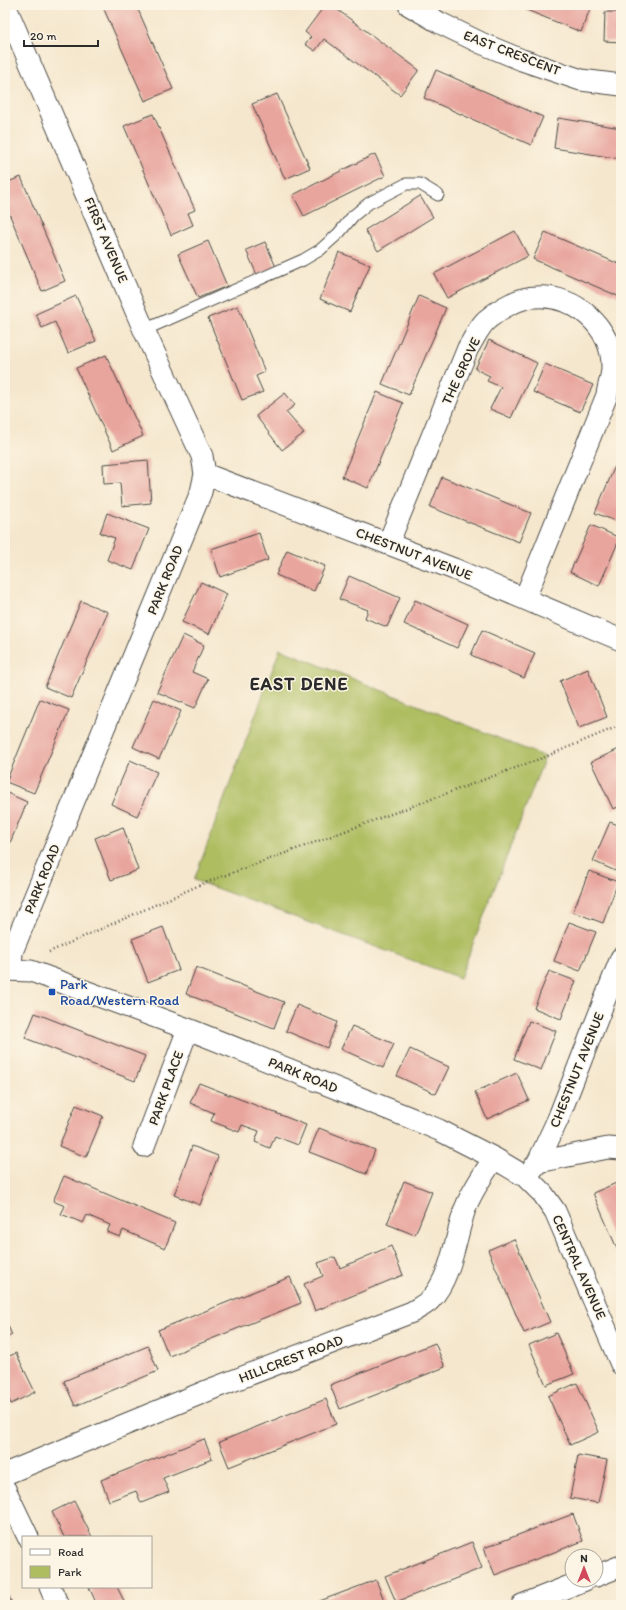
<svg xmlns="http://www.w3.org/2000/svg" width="626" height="1610" font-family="Itim,sans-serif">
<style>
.green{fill:#aebd60;stroke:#6c7446}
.building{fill:#e8a59e}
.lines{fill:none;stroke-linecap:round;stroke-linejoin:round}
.service-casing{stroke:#494743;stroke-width:13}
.minor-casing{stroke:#494743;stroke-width:23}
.path{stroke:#494743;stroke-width:2.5;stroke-dasharray:1 3;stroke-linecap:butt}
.service{stroke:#fff;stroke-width:11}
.minor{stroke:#fff;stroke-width:21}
.transit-dot{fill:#1a4fb4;stroke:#fcf5e5;stroke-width:1.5}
.labels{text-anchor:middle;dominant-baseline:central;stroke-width:3;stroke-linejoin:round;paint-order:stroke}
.street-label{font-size:14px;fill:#2b2b2b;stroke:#fcf5e5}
.transit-label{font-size:14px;fill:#164399;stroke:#fcf5e5;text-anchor:start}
.district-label{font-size:18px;font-weight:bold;letter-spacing:1px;fill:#2b2b2b;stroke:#fcf5e5}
</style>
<rect width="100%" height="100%" fill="#fcf5e5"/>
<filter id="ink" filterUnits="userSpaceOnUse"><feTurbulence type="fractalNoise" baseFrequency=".025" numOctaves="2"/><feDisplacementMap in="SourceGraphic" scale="8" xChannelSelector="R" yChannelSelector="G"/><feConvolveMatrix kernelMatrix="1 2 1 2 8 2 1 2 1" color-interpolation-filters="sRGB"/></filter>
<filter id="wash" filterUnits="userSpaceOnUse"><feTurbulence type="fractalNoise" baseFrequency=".012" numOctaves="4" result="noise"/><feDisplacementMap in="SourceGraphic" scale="16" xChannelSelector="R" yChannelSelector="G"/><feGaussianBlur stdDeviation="0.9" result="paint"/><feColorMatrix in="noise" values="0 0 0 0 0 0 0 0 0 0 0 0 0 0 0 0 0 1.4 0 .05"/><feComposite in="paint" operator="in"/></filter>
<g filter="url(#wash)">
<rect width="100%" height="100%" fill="#f5e7cd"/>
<path class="green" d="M280,649L545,757L460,978L194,880Z"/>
<g id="blocks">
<path class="building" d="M102,5H136L173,89L145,101Z
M325,5H331L419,70L400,95L324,39L315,51L305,44L311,37L305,32Z
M514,5H589L591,6L581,32Z
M605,12H621V42L604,41Z
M436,70L543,117L531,145L424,98Z
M277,94L310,168L285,179L252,104Z
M153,114L195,210L188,213L193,225L171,235L124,126Z
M558,118L621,128V159L554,148Z
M375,154L385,176L304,216L293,195Z
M21,177L65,281L42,291L8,211L5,213V183Z
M420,196L433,217L378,251L365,230Z
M515,231L528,256L447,298L434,274Z
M545,232L621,265L620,297L533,259Z
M208,241L227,286L198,298L178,254Z
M265,242L276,267L257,275L246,250Z
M339,252L370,265L350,312L320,299Z
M76,296L96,341L68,353L55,322L42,328L36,314Z
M419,296L446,308L409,395L382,384Z
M238,306L265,372L256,376L263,392L242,400L208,318Z
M489,340L537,363L511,418L490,409L501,387L487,381L490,376L475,369Z
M106,355L143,436L113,450L76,368Z
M545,364L593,385L580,412L533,392Z
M377,392L403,403L368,488L342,477Z
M285,393L295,405L286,412L304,433L282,450L256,416Z
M148,460L151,503L122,506L120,483L104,484L103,464Z
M615,466L621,468V523L595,513Z
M442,477L531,513L519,542L430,507Z
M107,513L149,529L133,570L107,560L115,538L100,533Z
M591,525L620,538L599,586L570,572Z
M259,533L268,560L220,577L211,549Z
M287,550L325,566L314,591L276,575Z
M349,576L400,598L387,627L365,618L368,610L339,599Z
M201,582L227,594L209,634L182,622Z
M415,600L468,624L457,648L404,624Z
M81,601L108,612L71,698L45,687Z
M482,630L535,653L524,678L471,655Z
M183,635L204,645L192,672L208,679L195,708L157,692Z
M588,669L607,717L579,728L560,681Z
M40,699L69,710L34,793L6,782Z
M154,699L181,711L159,759L133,747Z
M619,749L621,753V806L613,809L591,762Z
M130,760L157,772L137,816L111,804Z
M5,792L27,802L5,855Z
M610,822L621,826L620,873L593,861Z
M123,827L138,870L111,880L95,838Z
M589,871L618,882L603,923L573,912Z
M569,922L596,932L580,971L554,961Z
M163,927L179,970L148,982L132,939Z
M196,967L284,1002L274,1028L186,994Z
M549,971L576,981L561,1019L534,1008Z
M297,1005L337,1022L327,1048L286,1031Z
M35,1013L145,1056L135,1081L25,1038Z
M529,1021L556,1031L541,1070L514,1059Z
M352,1026L394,1044L383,1068L341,1049Z
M410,1049L449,1067L436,1094L397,1076Z
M517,1073L529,1100L487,1119L475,1092Z
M199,1083L306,1125L298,1145L275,1136L270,1148L255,1142L259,1131L242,1125L239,1132L211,1121L214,1113L190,1103Z
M76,1105L103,1116L86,1157L59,1146Z
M319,1128L375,1150L366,1174L309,1152Z
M192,1146L218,1156L200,1205L174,1195Z
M64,1176L175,1223L165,1248L123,1230L120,1237L107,1232L110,1225L87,1215L83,1223L61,1214L65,1206L53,1201Z
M404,1181L432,1192L415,1235L387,1224Z
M621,1181V1258L593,1193Z
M514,1239L550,1322L524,1333L488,1250Z
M391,1246L403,1275L315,1311L304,1284L323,1276L318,1263L335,1257L340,1268Z
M290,1277L301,1303L169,1356L158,1330Z
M5,1319L12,1335L5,1338Z
M556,1333L574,1374L546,1385L529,1345Z
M435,1343L445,1367L340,1409L330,1385Z
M148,1346L158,1371L75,1406L64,1381Z
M16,1353L35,1392L11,1404L5,1391V1358Z
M577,1383L599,1432L570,1445L548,1396Z
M326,1399L336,1424L229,1467L219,1442Z
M204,1439L212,1459L163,1478L169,1492L141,1503L136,1491L109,1501L101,1480Z
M578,1455L607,1460L598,1503L570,1498Z
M74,1501L92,1537H64L52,1512Z
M573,1514L583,1541L495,1575L484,1548Z
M472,1542L482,1568L396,1602L385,1576Z
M376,1580L386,1605H309Z
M89,1587H117L124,1601L116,1605H97Z
M5,1589L13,1605H5Z"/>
</g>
</g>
<g filter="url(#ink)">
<use href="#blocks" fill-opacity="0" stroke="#494743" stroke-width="1"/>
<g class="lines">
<defs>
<path id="service" d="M144,330L303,260L320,250L339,233L353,216L369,203L406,184H420L438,195"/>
<path id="minor" d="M5,5L144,330L202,456L205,474L201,492L12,952L11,970
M409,5L440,23L481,43L522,60L581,80L621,85
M205,474L454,569L621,640
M388,544L468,348C474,339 480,324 489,318C501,308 520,297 536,297C575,294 613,328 612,368C612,376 608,386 607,395L525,598
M5,970L31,971L188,1029L413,1119L439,1130L494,1158L526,1177L543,1194L555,1211L621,1364
M144,1146L188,1029
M538,1162L608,1148L621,1149
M526,1177L538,1162L558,1119L621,958
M5,1474L214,1388L412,1312C418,1308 425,1305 430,1300C452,1277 455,1238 465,1209C472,1190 484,1174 494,1158
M5,1489L28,1537
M596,1576L621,1566
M50,1587L58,1605
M522,1605L585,1580"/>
</defs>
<use href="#service" class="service-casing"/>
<use href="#minor" class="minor-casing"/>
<path class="path" d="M49,952L202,884L545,757L621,725"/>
<use href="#service" class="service"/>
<use href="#minor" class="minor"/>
</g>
</g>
<rect class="transit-dot" x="48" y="988" width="8" height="8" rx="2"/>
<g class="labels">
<g class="street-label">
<text transform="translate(512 53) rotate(21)">EAST CRESCENT</text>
<text transform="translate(106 240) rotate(67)">FIRST AVENUE</text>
<text transform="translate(461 371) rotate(-65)">THE GROVE</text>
<text transform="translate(414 554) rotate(21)">CHESTNUT AVENUE</text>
<text transform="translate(165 580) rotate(-68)">PARK ROAD</text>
<text transform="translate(42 879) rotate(-68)">PARK ROAD</text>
<text transform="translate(577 1070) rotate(-68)">CHESTNUT AVENUE</text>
<text transform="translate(303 1075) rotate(22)">PARK ROAD</text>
<text transform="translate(166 1088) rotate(-70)">PARK PLACE</text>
<text transform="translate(579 1267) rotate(66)">CENTRAL AVENUE</text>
<text transform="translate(291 1359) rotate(-21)">HILLCREST ROAD</text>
</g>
<g class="transit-label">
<text x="60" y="984">Park<tspan x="60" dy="16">Road/Western Road</tspan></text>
</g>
<g class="district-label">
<text x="299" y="684">EAST DENE</text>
</g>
</g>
<rect width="626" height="1610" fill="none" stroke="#fcf5e5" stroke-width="20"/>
<rect x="22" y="1536" width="130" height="52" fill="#fcf5e5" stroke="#a8a49b"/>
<rect x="30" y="1549" width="20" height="6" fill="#ffffff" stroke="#a8a49b"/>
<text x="58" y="1556" font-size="12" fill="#2b2b2b">Road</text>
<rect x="30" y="1566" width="20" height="12" fill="#aebd60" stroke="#a8a49b"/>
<text x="58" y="1576" font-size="12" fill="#2b2b2b">Park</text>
<g transform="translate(584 1568)"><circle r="19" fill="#fcf5e5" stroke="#a8a49b"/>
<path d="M0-3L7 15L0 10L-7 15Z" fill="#d1495b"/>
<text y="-6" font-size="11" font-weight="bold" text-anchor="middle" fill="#2b2b2b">N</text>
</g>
<path d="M24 40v6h74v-6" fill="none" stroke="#2b2b2b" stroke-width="2"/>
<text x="30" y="40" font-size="12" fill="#2b2b2b" stroke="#fcf5e5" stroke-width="3" paint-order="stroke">20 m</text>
</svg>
